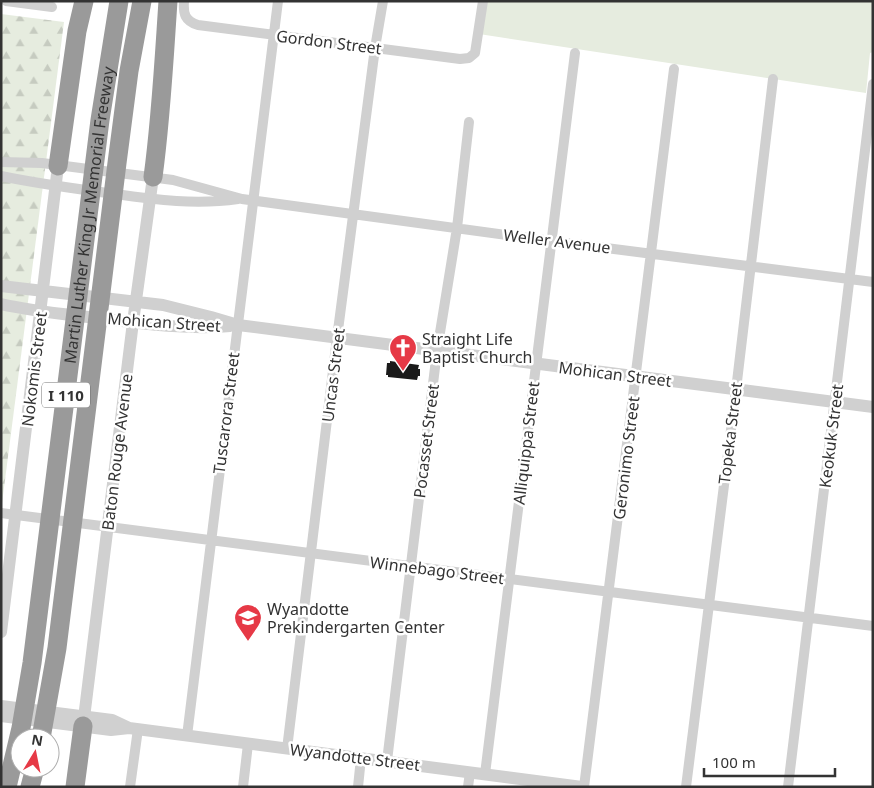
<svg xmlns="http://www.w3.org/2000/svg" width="874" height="788" font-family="'Noto Sans',sans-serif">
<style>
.forest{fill:url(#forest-firs)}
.park{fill:#e6ecdf}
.building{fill:#1a1a1a}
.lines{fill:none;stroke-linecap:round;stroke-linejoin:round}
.minor{stroke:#d0d0d0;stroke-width:10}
.tertiary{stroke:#d0d0d0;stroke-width:12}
.motorway{stroke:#9a9a9a;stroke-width:19}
.motorway-bridge{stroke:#9a9a9a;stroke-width:19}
.labels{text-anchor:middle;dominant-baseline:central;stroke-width:5;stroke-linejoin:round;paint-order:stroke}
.shield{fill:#fff;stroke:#707070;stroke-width:1}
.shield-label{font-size:15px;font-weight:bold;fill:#333}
.street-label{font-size:16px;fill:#333;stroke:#fff}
.poi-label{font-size:16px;fill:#333;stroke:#fff;text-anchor:start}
</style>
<defs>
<pattern id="forest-firs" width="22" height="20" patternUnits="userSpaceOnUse" patternTransform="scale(1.25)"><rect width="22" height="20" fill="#e6ecdf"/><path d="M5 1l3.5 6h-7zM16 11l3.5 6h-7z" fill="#c6cbc0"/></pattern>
</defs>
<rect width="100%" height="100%" fill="#fff"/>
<path class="forest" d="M1,14L64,22L1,511Z"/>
<path class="park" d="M484,1H873V52L870,53L866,93L479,34Z"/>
<path class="building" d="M390,361L419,365L418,369H420V376H418L417,380L388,377V375H386L387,363H390Z"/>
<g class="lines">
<path class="minor" d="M6,1L52,7
M184,1C183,14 185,21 198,25L460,59L469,58L475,53L483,1
M1,162L42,163L173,180L242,199L551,241L873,282
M1,176C39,184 77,189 115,194C156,200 197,205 238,199
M1,513L873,626
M187,736L278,1
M287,749L337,338L375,48L383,1
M387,761L437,351L457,228L469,122
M485,774L575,53
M130,787L138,729
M243,787L248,744
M358,787L361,758
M468,787L470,772
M584,787L674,69
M686,787L736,390L773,79
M788,787L873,84"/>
<path class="tertiary" d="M1,286L163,305L211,317L238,325L873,407
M1,304C32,311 64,314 96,318C140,323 185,330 230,326
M1,632L58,166
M1,706L112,720L129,728
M1,716L111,730L129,728L582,787
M83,726L133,322L153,177"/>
<path class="motorway" d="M58,166L77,31L84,1
M153,177C161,119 164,60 168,1
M30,787L35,768
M75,787L83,726"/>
<g class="motorway-bridge">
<path d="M41,738L57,648L117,163L129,71L142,1"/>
<path id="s1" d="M7,787L21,728L32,663L100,120L119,1"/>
</g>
</g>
<defs>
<symbol id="church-pin" viewBox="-11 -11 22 30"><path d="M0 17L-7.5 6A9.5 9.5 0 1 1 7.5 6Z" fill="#e63946" stroke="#fff"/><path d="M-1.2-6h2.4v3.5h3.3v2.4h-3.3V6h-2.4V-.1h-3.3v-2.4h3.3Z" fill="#fff"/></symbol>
<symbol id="school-pin" viewBox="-11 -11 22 30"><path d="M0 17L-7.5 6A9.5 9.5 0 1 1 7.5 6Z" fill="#e63946" stroke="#fff"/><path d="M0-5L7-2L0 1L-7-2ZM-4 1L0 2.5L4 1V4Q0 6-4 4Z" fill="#fff"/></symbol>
</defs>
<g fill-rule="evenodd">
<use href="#church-pin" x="387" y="332" width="32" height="43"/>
<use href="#school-pin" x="232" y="602" width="32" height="43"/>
</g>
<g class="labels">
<rect class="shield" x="42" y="382.5" width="48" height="25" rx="4"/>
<g class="shield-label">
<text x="66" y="395">I 110</text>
</g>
<g class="street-label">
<text transform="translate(329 42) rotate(7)">Gordon Street</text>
<text stroke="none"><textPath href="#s1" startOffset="578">Martin Luther King Jr Memorial Freeway</textPath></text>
<text transform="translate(557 241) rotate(7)">Weller Avenue</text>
<text transform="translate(164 322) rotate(4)">Mohican Street</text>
<text transform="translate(34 369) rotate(-83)">Nokomis Street</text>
<text transform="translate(615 374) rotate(7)">Mohican Street</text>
<text transform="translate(333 375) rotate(-83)">Uncas Street</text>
<text transform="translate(226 413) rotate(-83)">Tuscarora Street</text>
<text transform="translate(730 433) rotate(-83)">Topeka Street</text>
<text transform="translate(831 436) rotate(-83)">Keokuk Street</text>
<text transform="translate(426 441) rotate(-83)">Pocasset Street</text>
<text transform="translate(526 443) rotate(-83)">Alliquippa Street</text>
<text transform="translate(117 452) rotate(-83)">Baton Rouge Avenue</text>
<text transform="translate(626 458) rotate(-83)">Geronimo Street</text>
<text transform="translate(437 570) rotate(7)">Winnebago Street</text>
<text transform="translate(355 757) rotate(7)">Wyandotte Street</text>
</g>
<g class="poi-label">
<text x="422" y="339">Straight Life<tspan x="422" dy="18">Baptist Church</tspan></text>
<text x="267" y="609">Wyandotte<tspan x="267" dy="18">Prekindergarten Center</tspan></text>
</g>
</g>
<rect width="874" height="788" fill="none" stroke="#333333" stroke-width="5"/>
<g transform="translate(35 753) rotate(10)"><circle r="24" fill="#ffffff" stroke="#adadad"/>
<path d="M0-4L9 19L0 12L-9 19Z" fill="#e63946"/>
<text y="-8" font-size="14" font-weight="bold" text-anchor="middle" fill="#333333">N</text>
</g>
<path d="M704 768v8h131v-8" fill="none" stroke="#333333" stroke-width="2.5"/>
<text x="712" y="768" font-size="15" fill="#333333" stroke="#ffffff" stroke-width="4" paint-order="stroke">100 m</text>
</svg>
